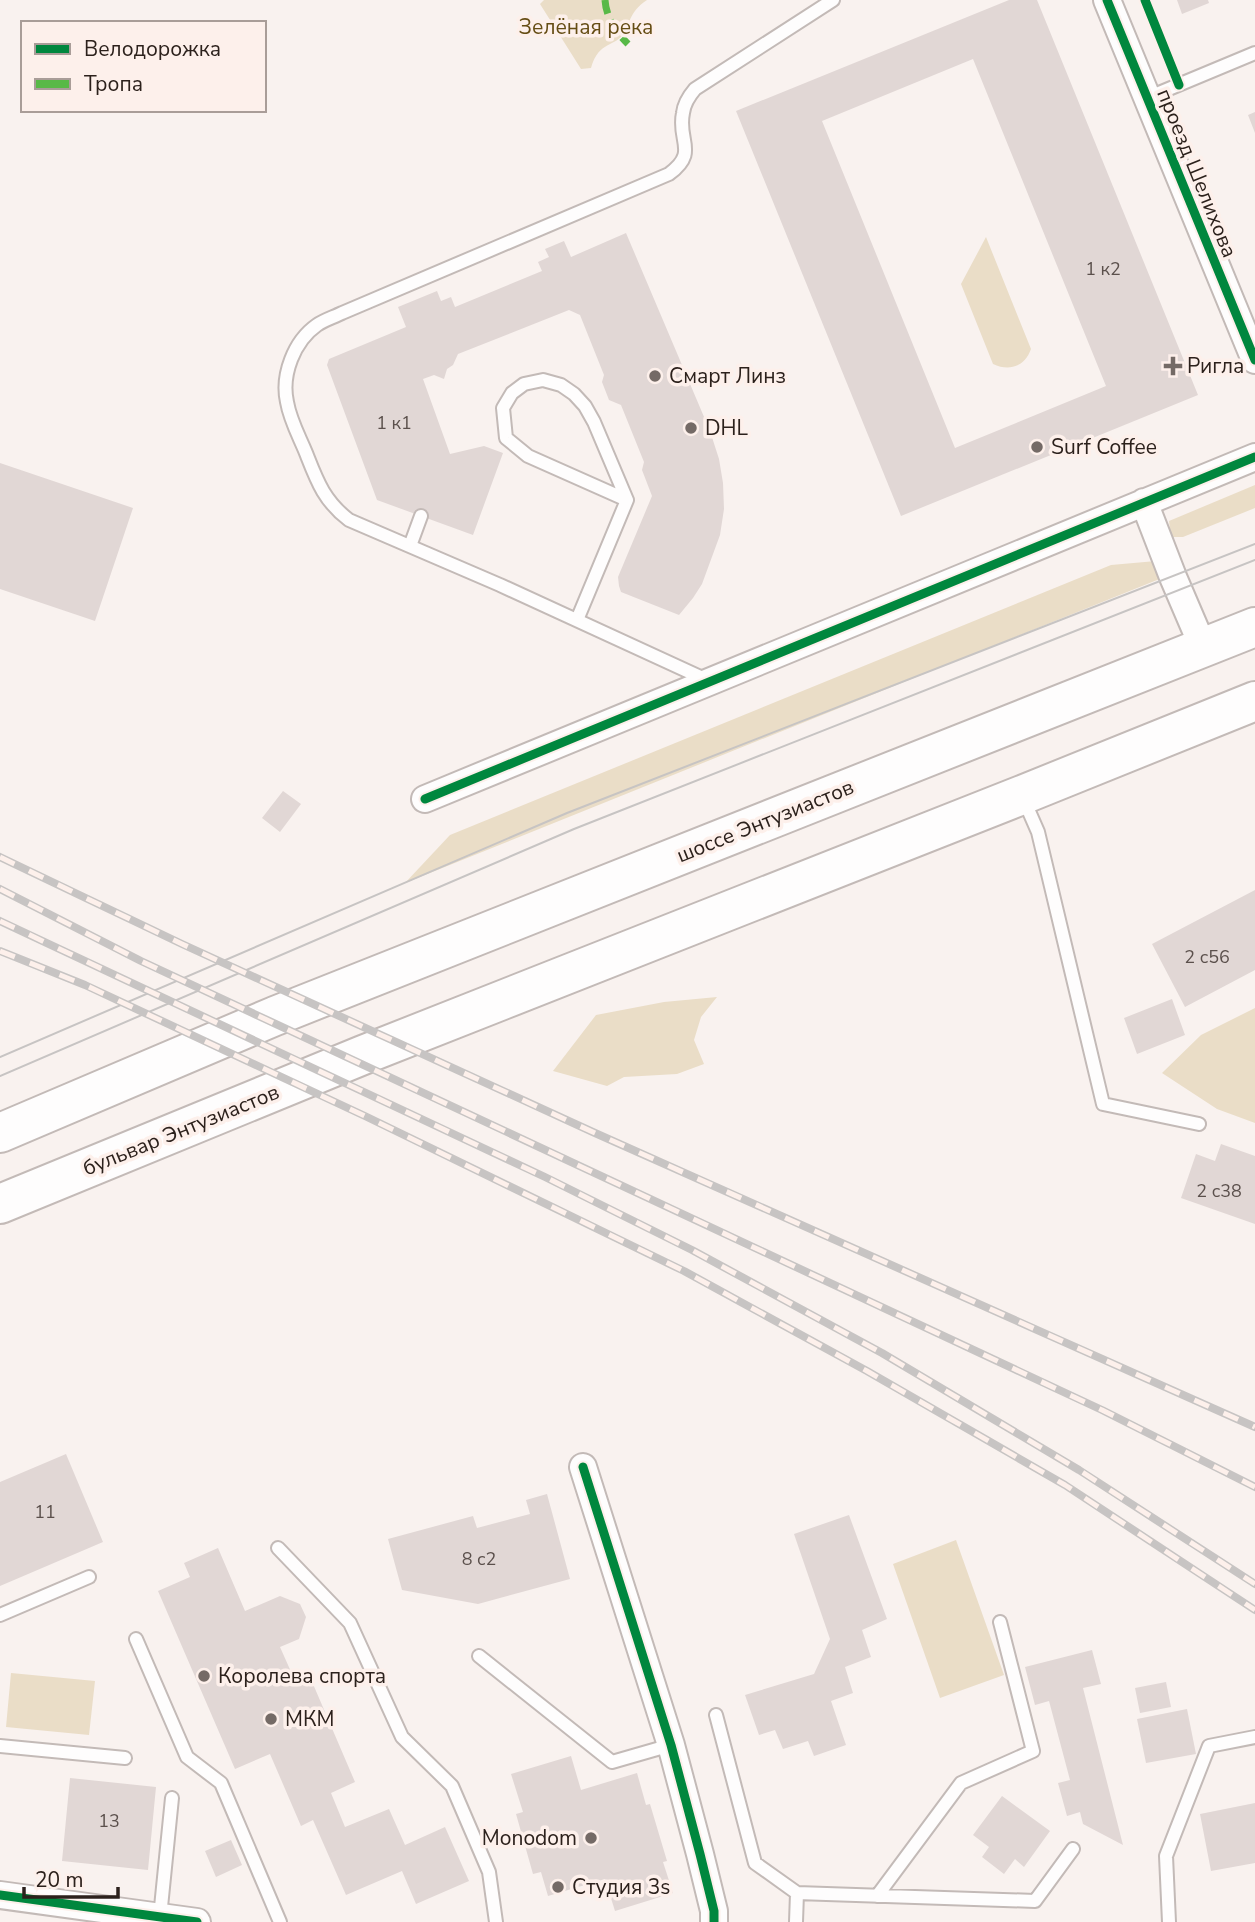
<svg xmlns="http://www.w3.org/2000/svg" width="1255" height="1922" font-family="'Nunito Sans',sans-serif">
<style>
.green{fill:#eaddc7}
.building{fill:#e1d7d5;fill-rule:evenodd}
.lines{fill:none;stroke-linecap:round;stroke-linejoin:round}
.lane-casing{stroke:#c3bab7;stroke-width:16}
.street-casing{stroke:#c3bab7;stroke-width:30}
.primary-casing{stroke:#c3bab7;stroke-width:42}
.lane{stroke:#fefdfd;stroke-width:12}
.street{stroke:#fefdfd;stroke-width:26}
.primary{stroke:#fefdfd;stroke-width:38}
.tram{stroke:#c7c4c3;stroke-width:2}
.rail-casing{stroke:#c7c4c3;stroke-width:8}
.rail{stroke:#fdf0eb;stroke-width:5;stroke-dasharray:16;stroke-linecap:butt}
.quiet{stroke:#58b947;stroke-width:7;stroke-dasharray:14 7;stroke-linecap:butt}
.cycleway-casing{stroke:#fdf0eb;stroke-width:13}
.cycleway{stroke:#00873e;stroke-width:9}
.poi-dot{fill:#746a66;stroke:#fdf0eb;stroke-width:2.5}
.labels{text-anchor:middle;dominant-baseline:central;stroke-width:7;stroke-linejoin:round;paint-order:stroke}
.number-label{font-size:18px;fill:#5b504c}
.park-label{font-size:21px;fill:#654d14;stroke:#fdf0eb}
.street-label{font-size:21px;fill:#2c211c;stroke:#fdf0eb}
.poi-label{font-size:21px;fill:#2c211c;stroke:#fdf0eb;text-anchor:start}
</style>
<rect width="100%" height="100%" fill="#f9f2ef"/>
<path class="green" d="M544,0H647C638,6 633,12 629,22C627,25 627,29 625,32C615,48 599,40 591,68L581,69L540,4Z
M986,237L1031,349C1025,366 1010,372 993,364L961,284Z
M1255,485V508L1183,537H1171L1169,521Z
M1156,561L1162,578L405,883L450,835L1111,565Z
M717,997L701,1017L694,1040L704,1064L677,1074L624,1077L607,1086L553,1071L596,1015L664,1002Z
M1255,1008V1123L1217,1109L1162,1073L1201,1035Z
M956,1540L1004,1675L940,1698L893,1564Z
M11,1673L95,1681L89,1735L6,1727Z"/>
<path class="building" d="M1009,0H1037L1198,395L901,516L736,111ZM973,59L1106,386L955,448L822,121Z
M1177,0H1208L1209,3L1182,14Z
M1255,112V133L1248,115Z
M626,233L710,431L719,459L723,483L724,509L720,535L702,584L693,598L679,615L621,592L619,586L618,577L652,496L642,470L644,462L621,405L609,400L602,382L604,375L580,315L569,310L458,354L453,365L447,369L444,379L434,375L423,379L450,454L484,446L503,453L473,535L377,500L327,365L329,359L406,327L398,307L437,291L441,301L451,297L455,307L542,271L538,262L549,257L545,249L564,241L571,257Z
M0,463L133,508L95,621L0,589Z
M283,791L301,804L280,832L262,818Z
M1255,890V970L1185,1007L1152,944Z
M1172,999L1185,1035L1137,1054L1124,1018Z
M1221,1144L1255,1156V1224L1181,1198L1196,1154L1215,1161Z
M66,1454L103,1542L0,1586V1482Z
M547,1494L570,1579L478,1604L402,1590L388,1539L473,1516L477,1528L530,1514L526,1500Z
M849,1515L887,1619L862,1630L871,1657L845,1667L853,1693L831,1701L846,1745L814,1756L808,1741L783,1749L775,1730L759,1735L745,1695L814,1674L830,1639L794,1534Z
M218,1548L245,1611L280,1596L300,1604L306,1617L299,1639L280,1647L296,1683L310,1677L355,1782L331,1793L345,1827L389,1809L405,1845L445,1827L469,1881L416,1904L402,1871L346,1895L313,1820L301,1826L270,1754L235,1769L158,1591L190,1577L184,1563Z
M1092,1650L1101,1684L1083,1688L1123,1845L1083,1824L1080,1812L1067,1816L1058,1783L1070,1780L1049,1701L1035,1705L1025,1667Z
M1166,1682L1171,1707L1140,1713L1135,1688Z
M1187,1709L1196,1754L1146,1763L1137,1719Z
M571,1756L581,1790L637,1773L646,1805L650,1804L667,1861L663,1862L673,1893L615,1911L605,1879L548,1896L541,1872L533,1874L516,1814L523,1812L511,1774Z
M70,1778L156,1787L148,1870L62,1861Z
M1002,1796L1050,1831L1024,1867L1015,1859L1004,1874L982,1857L989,1847L973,1835Z
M1255,1803V1863L1211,1871L1200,1814Z
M231,1840L242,1865L216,1877L205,1851Z"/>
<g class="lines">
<defs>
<path id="lane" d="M1147,98L1255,53
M410,546L421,516
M577,620L627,500L528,456L506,438L503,408L512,393L524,384L543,380L561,385L574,394L585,406L594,422L627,500
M709,681L500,585L349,520C324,501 317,481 306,453C299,436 290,420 287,402C281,375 294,341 317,325C324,320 334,317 342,313L669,174C699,152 677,141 683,113C684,104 689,96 695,89L833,0
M1024,800L1038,832L1103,1104L1199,1124
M278,1548L350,1623L402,1737L452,1786L489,1872L496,1922
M0,1615L89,1577
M136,1639L187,1757L221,1783L280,1922
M479,1656L612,1762L671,1745
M716,1715L755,1863L797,1893
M0,1746L125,1758
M877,1896L961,1783L1033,1751L1000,1622
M160,1917L172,1798
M796,1922L797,1893L1035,1901L1073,1849
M1169,1922L1166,1856L1209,1746L1255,1737"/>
<path id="street" d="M1107,0L1255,360
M1144,502L1173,577L1203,647
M425,799L1255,457
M583,1467L671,1745L700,1854L714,1911V1922
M0,1895L197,1922"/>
<path id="primary" d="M0,1133L275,1016L1255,627
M0,1204L363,1055L1022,795L1255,701"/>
</defs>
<use href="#lane" class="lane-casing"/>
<use href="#street" class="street-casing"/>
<use href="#primary" class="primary-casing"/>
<use href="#lane" class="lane"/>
<use href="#street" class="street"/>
<use href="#primary" class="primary"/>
<path class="tram" d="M0,1057L567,813L1255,544
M0,1076L574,829L1255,560"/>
<defs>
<path id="rail" d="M0,857L182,944L595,1133L1255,1427
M0,889L141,961L1102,1410L1255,1487
M0,921L545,1177L692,1250L882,1353L1079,1470L1255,1584
M0,951L85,985L367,1117L684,1271L867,1371L1065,1485L1255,1610"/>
</defs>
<use href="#rail" class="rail-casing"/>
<use href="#rail" class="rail"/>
<path class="quiet" d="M605,0C606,17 616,32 628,44"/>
<defs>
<path id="cycleway" d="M1107,0L1255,360
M1145,0L1179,85
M425,799L1255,457
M583,1467L671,1745L700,1854L714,1911V1922
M0,1895L197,1922"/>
</defs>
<use href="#cycleway" class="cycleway-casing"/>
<use href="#cycleway" class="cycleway"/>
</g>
<g class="poi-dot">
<path d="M1169.5 355.5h7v7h7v7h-7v7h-7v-7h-7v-7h7z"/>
<circle cx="655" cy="376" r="7"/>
<circle cx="691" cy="428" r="7"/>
<circle cx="1037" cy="447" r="7"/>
<circle cx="204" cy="1676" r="7"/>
<circle cx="271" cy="1719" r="7"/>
<circle cx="591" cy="1838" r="7"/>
<circle cx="558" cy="1887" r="7"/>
</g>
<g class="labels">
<g class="number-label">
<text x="1103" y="269">1 к2</text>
<text x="394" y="423">1 к1</text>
<text x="1207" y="957">2 с56</text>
<text x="1219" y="1191">2 с38</text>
<text x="45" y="1512">11</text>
<text x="479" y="1559">8 с2</text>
<text x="109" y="1821">13</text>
</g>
<g class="park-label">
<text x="586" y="27">Зелёная река</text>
</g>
<g class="street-label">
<text transform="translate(1197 173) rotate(68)">проезд Шелихова</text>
<text transform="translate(765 821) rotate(-22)">шоссе Энтузиастов</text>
<text transform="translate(181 1130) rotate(-22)">бульвар Энтузиастов</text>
</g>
<g class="poi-label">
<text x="1187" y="366">Ригла</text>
<text x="669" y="376">Смарт Линз</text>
<text x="705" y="428">DHL</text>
<text x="1051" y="447">Surf Coffee</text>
<text x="218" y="1676">Королева спорта</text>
<text x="285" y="1719">МКМ</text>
<text x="577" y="1838" text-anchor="end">Monodom</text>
<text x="572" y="1887">Студия 3s</text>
</g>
</g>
<rect x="21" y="21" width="245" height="91" fill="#fdf0eb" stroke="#a99d98" stroke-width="2"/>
<rect x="35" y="44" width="35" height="10" fill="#00873e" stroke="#a99d98" stroke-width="2"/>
<text x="84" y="56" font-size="21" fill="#2c211c">Велодорожка</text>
<rect x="35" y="79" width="35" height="10" fill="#58b947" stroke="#a99d98" stroke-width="2"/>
<text x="84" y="91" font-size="21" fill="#2c211c">Тропа</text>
<path d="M24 1887v10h94v-10" fill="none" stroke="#2c211c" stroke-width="3.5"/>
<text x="35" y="1887" font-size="21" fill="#2c211c" stroke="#fdf0eb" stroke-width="5" paint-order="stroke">20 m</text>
</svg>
